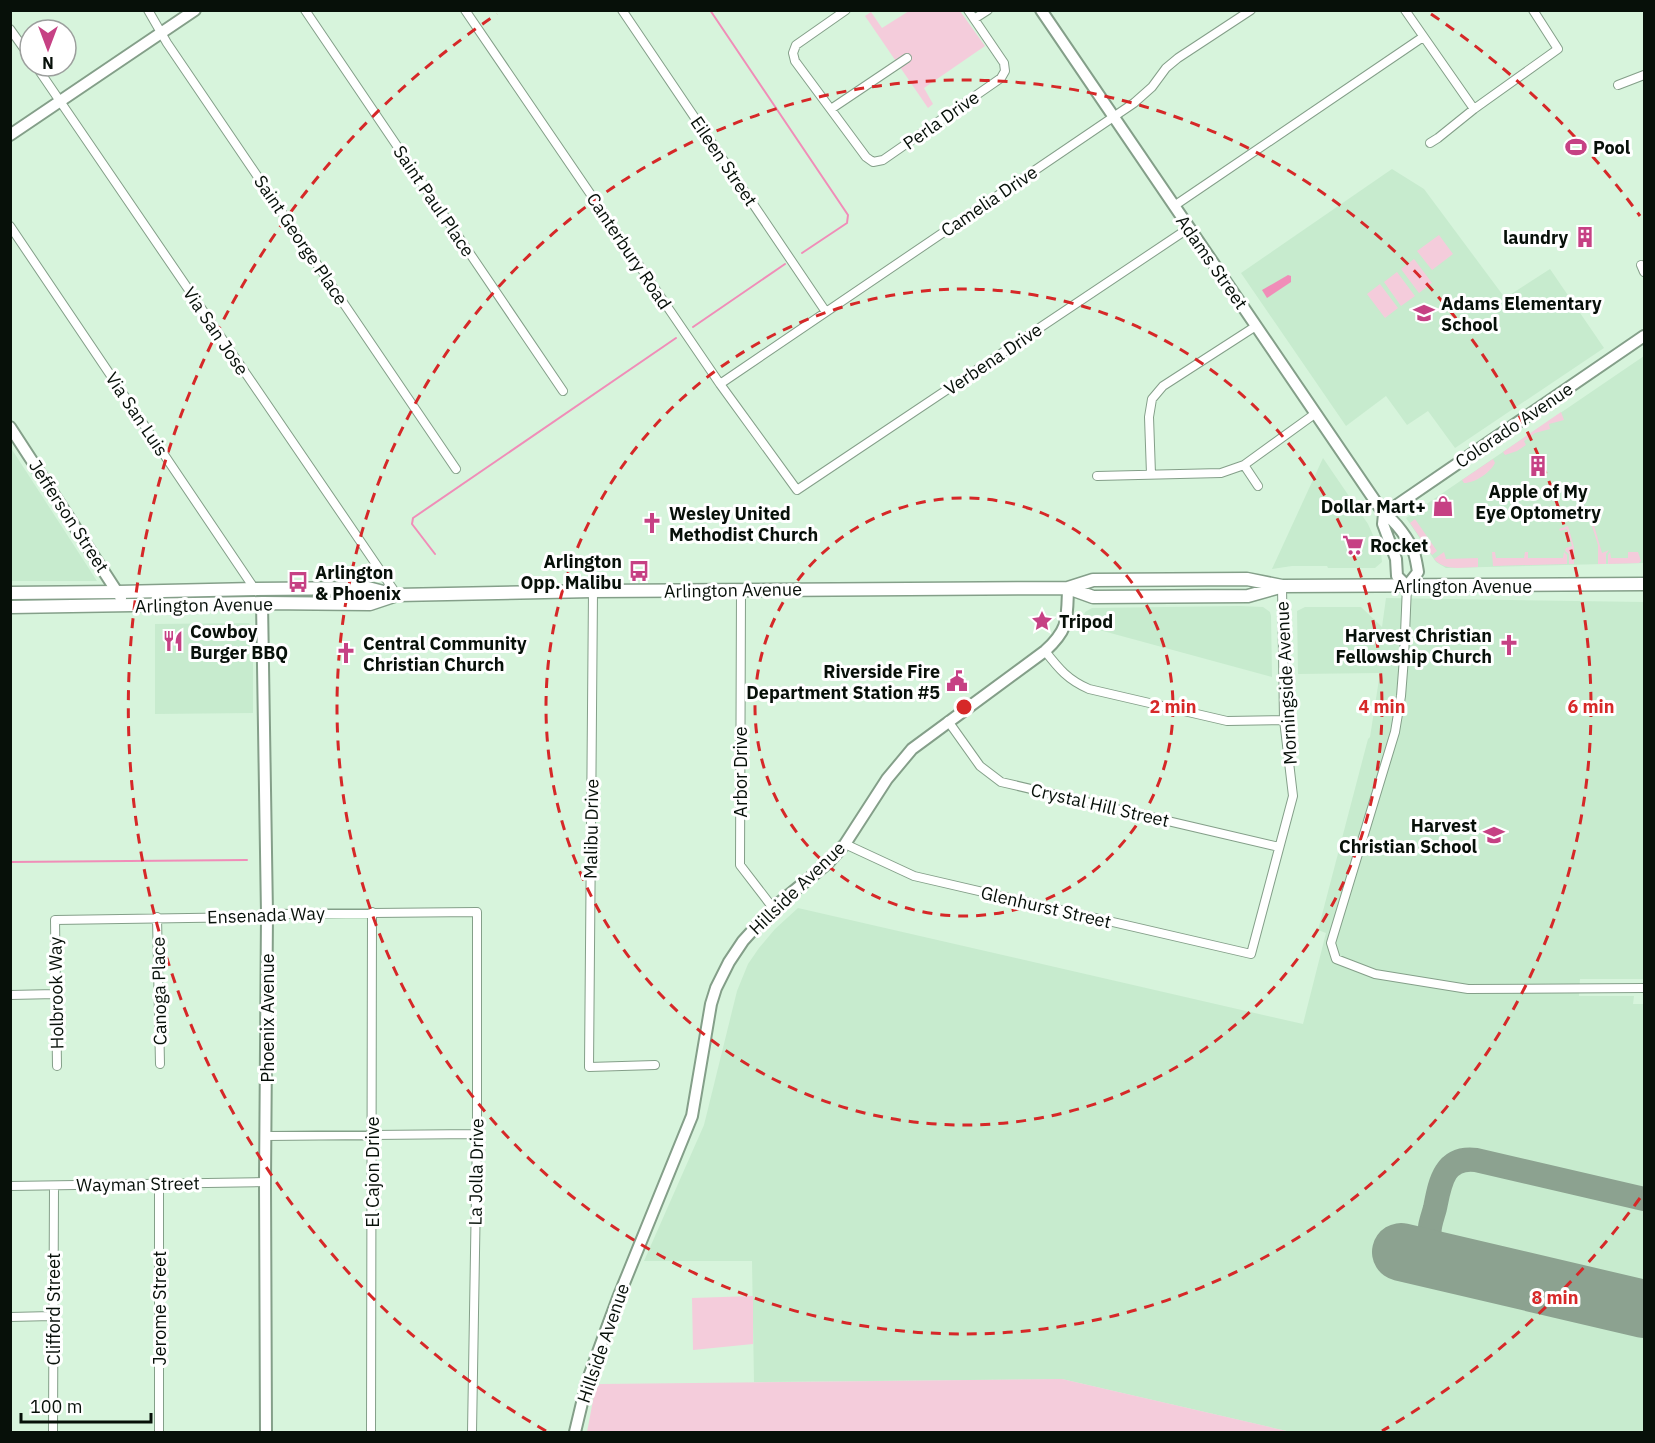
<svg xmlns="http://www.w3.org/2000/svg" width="1655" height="1443" font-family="'IBM Plex Sans',sans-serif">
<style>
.built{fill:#c7ebce}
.green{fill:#f4ccdb}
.water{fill:#f08db8}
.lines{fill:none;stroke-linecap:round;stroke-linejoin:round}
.stream{stroke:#f08db8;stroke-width:2}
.taxiway{stroke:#8ca290;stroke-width:24}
.runway{stroke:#8ca290;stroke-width:58}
.street-casing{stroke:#849f89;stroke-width:10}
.secondary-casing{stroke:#849f89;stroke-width:14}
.primary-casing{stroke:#849f89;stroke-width:15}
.street{stroke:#fff;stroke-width:8}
.secondary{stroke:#fff;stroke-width:10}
.primary{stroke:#fff;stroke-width:12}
.ring{fill:none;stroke:#d62828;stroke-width:3;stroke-dasharray:10 8}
.labels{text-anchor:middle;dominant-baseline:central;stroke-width:6;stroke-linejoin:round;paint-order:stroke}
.street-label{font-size:18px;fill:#071009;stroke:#fff}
.poi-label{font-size:18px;font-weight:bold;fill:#071009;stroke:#fff;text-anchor:start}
.centre{fill:#d62828;stroke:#fff;stroke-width:3}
.ring-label{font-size:18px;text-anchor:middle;font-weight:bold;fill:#d62828;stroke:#fff;stroke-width:6;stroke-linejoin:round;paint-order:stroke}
</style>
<rect width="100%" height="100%" fill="#d7f4dc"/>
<path class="built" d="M1392,169L1424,189L1505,298L1550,269L1604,348L1455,448L1428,411L1407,425L1386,396L1346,426L1241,273Z
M1644,356V563L1446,568L1436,562L1406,518Z
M10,448H11L97,581H11Z
M1323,458L1368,524L1381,553L1382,562L1375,568H1328L1327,566H1292L1272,569Z
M1386,598L1644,602V979H1580L1579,996H1634L1633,1004H1644V1432H1291L1062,1379L754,1382L752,1261H644L704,1125L737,991L748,964L759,948L775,929L798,908L1303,1024L1326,933L1318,930L1368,739L1370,737L1380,673L1298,674L1297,611L1305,607H1361L1382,627Z
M1240,606L1263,607L1270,612L1271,616L1272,677L1081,625L1085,612L1092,608Z
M249,623L253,629V713L155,714V624Z"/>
<path class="green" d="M909,11H960L985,46L924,88L933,104L928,108L865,16L871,12L882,28Z
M1439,235L1453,254L1432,270L1417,251Z
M1414,259L1432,283L1419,293L1401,269Z
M1397,272L1415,296L1401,306L1384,282Z
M1380,284L1398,308L1385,318L1367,294Z
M1561,412L1564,420L1549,424L1550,429L1535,433L1524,441L1526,445L1517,451L1505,455L1503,452Z
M1493,459L1495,463C1490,473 1475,483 1464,483L1462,480Z
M1600,517L1601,519L1593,522L1602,553L1609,550L1606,554V564H1598V545L1590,520Z
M1415,519L1437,551L1432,555L1410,523Z
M1568,526L1574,547V564H1569V554L1565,551L1566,548L1572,546L1567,529L1560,531L1559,529Z
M1444,552L1446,559L1478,558V567C1462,567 1446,572 1434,559Z
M1492,552H1495L1496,558H1524L1525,552H1528V558H1563L1564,552L1567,555V564L1493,566Z
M1610,552L1611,558H1628V552H1638L1641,561L1639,563L1608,564V555Z
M753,1296V1344L693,1350L692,1298Z
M1062,1379L1291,1432H587L595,1390L600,1384Z"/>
<path class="water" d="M1288,275L1291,276V282L1267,298L1262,290Z"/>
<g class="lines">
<path class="stream" d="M710,10L848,215L847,223L802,253
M693,327L785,264
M435,554L412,524L413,518L676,338
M10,862L247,860"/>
<path class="taxiway" d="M1444,1262C1439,1254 1432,1245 1430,1236C1428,1228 1433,1216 1435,1208C1440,1183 1444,1156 1476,1160L1644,1199"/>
<path class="runway" d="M1401,1252L1644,1309"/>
<defs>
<path id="street" d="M148,10L167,43L456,469
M305,10L563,391
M465,10L720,384L797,490L1189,228
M622,10L826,312
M846,10L796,45L793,53L795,61L866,157L873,162L883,160L1001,78L1005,71L1004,63L968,10
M1405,10L1474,109
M974,19L988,10
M10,29L30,57
M36,66L397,595
M1618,85L1644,75
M831,109L907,58
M1430,143L1438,138L1474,109L1558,49L1533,10
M1174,206L1423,37
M10,226L256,591
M1641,265L1644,272
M720,384L1134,103L1152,87L1166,68L1178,58L1251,10
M1244,465L1258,486
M1151,474L1149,417L1152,399L1163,386L1256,326
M1097,476L1221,473L1244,465L1316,413
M1407,586L1404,658L1401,696L1395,732L1331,943L1336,959L1375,974L1468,989L1644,988
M741,590L740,865L773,908
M593,591L589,1067L655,1065
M1045,651C1059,669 1068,680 1089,689L1227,721L1284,720
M948,721L980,766L1001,782L1279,847
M845,844L914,876L1251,954L1293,796L1284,720L1282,586
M157,917L160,1064
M10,995L56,994
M57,1066L55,920L255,917L267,914L477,912V1134L472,1432
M266,1136L477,1134
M159,1184V1432
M10,1186L265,1182
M10,1317L52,1316
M53,1432L54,1186
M371,1432L372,912"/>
<path id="secondary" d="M1041,10L1384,514C1395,520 1410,541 1414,553C1416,559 1417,566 1418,572L1407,586L1397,576L1396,559L1383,524L1384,514
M10,135L195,10
M10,427L121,598
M1384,514L1644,336
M262,603L267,914L265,1182L266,1432
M575,1432L587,1382L618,1298L692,1116L711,1004L716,988L729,962L743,941L773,908L828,863L845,844L887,779L912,749L1045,651C1069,629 1067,620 1068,588"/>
<path id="primary" d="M1068,588L1093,597L1248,596L1280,587
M10,593L118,592L255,589L368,588L395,595
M10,607L262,603L370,604L397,595L593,591L1068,588L1093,580L1247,579L1282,586L1644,584"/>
</defs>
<use href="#street" class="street-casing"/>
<use href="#secondary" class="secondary-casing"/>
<use href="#primary" class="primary-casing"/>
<use href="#street" class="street"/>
<use href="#secondary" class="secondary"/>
<use href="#primary" class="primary"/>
</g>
<g class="ring">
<circle cx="964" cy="707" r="209"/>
<circle cx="964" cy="707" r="418"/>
<circle cx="964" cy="707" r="627"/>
<path d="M1640 1198A836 836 0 0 1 1382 1431M546 1431A836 836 0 0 1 497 14M1431 14A836 836 0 0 1 1640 216"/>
</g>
<defs>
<symbol id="stadium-bare" viewBox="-9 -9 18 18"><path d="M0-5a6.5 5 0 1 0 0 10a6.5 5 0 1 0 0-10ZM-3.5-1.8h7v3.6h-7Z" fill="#c64184" stroke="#fff" stroke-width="2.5" paint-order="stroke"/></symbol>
<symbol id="building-bare" viewBox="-9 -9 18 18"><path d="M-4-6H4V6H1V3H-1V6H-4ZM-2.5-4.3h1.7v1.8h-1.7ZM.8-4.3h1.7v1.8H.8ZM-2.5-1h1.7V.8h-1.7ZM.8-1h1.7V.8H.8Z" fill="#c64184" stroke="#fff" stroke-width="2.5" paint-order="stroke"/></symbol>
<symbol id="school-bare" viewBox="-9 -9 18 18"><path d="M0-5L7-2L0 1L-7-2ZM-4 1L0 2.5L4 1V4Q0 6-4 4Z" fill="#c64184" stroke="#fff" stroke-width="2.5" paint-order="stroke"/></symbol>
<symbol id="shop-bare" viewBox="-9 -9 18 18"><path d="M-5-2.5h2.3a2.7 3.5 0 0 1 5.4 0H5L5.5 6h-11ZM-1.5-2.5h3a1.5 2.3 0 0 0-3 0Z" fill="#c64184" stroke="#fff" stroke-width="2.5" paint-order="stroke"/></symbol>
<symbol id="church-bare" viewBox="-9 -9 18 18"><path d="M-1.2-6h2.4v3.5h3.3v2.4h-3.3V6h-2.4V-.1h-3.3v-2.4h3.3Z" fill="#c64184" stroke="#fff" stroke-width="2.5" paint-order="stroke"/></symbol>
<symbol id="supermarket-bare" viewBox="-9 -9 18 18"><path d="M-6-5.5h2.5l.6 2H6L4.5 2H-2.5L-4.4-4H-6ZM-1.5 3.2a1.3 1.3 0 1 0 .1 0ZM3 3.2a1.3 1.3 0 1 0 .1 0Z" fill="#c64184" stroke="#fff" stroke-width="2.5" paint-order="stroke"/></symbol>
<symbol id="bus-bare" viewBox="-9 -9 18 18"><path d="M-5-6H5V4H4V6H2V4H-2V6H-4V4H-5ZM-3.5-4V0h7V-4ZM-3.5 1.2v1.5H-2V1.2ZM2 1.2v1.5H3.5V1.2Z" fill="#c64184" stroke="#fff" stroke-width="2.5" paint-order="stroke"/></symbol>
<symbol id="sight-bare" viewBox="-9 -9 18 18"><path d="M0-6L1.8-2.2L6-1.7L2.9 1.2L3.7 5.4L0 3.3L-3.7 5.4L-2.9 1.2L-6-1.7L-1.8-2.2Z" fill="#c64184" stroke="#fff" stroke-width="2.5" paint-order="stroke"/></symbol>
<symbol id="restaurant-bare" viewBox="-9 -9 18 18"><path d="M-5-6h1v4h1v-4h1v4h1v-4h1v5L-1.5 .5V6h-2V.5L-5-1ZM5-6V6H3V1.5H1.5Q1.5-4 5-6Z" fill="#c64184" stroke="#fff" stroke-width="2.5" paint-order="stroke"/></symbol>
<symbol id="civic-bare" viewBox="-9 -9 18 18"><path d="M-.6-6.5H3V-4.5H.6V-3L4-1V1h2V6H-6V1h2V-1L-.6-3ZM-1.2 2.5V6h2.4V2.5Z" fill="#c64184" stroke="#fff" stroke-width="2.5" paint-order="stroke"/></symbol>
</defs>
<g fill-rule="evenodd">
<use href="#stadium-bare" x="1561" y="132" width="30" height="30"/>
<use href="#building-bare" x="1570" y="222" width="30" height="30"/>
<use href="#school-bare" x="1409" y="298" width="30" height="30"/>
<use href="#building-bare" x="1523" y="451" width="30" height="30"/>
<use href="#shop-bare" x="1428" y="491" width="30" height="30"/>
<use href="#church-bare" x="637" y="508" width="30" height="30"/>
<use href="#supermarket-bare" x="1338" y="530" width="30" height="30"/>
<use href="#bus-bare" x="624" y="556" width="30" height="30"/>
<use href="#bus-bare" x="283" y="567" width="30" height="30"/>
<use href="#sight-bare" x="1027" y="606" width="30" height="30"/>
<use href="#restaurant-bare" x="158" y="626" width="30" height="30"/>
<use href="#church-bare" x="1494" y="630" width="30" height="30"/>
<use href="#church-bare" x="331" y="638" width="30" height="30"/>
<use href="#civic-bare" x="942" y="666" width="30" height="30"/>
<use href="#school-bare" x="1479" y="820" width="30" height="30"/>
</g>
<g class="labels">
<g class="street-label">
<text transform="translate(941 120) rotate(-35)">Perla Drive</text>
<text transform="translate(724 161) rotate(56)">Eileen Street</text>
<text transform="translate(434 201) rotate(56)">Saint Paul Place</text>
<text transform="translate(989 201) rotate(-34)">Camelia Drive</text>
<text transform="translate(301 240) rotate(56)">Saint George Place</text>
<text transform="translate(629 251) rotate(56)">Canterbury Road</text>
<text transform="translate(1212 262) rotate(55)">Adams Street</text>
<text transform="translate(216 331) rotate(56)">Via San Jose</text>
<text transform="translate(993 359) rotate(-34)">Verbena Drive</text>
<text transform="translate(137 414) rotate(56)">Via San Luis</text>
<text transform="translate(1514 425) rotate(-34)">Colorado Avenue</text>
<text transform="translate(69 516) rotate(57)">Jefferson Street</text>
<text x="1463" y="586">Arlington Avenue</text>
<text transform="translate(733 590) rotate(-1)">Arlington Avenue</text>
<text transform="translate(204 605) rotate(-1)">Arlington Avenue</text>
<text transform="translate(1286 683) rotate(-93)">Morningside Avenue</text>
<text transform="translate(740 772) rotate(-90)">Arbor Drive</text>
<text transform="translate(1100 805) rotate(13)">Crystal Hill Street</text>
<text transform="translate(591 829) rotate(-89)">Malibu Drive</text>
<text transform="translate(797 888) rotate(-44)">Hillside Avenue</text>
<text transform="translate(1046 907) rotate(13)">Glenhurst Street</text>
<text transform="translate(266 915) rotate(-2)">Ensenada Way</text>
<text transform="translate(159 991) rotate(-91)">Canoga Place</text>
<text transform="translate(56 993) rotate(-91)">Holbrook Way</text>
<text transform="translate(267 1018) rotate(-90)">Phoenix Avenue</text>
<text transform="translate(372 1172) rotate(-90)">El Cajon Drive</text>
<text transform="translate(476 1172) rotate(-89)">La Jolla Drive</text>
<text transform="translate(138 1184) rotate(-1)">Wayman Street</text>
<text transform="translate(159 1308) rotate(-90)">Jerome Street</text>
<text transform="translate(53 1309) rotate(-90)">Clifford Street</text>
<text transform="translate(603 1343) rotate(-71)">Hillside Avenue</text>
</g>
<g class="poi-label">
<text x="1593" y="147">Pool</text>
<text x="1568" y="237" text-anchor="end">laundry</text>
<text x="1441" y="303">Adams Elementary<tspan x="1441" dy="21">School</tspan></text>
<text x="1538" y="491" text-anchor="middle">Apple of My<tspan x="1538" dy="21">Eye Optometry</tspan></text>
<text x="1426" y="506" text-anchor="end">Dollar Mart+</text>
<text x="669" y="513">Wesley United<tspan x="669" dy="21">Methodist Church</tspan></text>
<text x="1370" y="545">Rocket</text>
<text x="622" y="561" text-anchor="end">Arlington<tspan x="622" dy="21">Opp. Malibu</tspan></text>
<text x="315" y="572">Arlington<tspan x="315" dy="21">&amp; Phoenix</tspan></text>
<text x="1059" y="621">Tripod</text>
<text x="190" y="631">Cowboy<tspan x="190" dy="21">Burger BBQ</tspan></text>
<text x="1492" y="635" text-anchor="end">Harvest Christian<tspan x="1492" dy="21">Fellowship Church</tspan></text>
<text x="363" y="643">Central Community<tspan x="363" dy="21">Christian Church</tspan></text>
<text x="940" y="671" text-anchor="end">Riverside Fire<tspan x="940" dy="21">Department Station #5</tspan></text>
<text x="1477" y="825" text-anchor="end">Harvest<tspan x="1477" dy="21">Christian School</tspan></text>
</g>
</g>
<circle cx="964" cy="707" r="9" class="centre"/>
<g class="ring-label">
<text x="1173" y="713">2 min</text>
<text x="1382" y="713">4 min</text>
<text x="1591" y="713">6 min</text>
<text x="1555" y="1304">8 min</text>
</g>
<rect width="1655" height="1443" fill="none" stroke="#071009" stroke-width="24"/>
<g transform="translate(48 48) rotate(180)"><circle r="28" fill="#ffffff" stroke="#9c9f9d" stroke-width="1.5"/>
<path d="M0-4.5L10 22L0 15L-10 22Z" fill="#c64184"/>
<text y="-9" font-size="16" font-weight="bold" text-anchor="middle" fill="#071009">N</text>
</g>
<path d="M21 1413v9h130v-9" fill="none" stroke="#071009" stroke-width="3"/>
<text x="30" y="1413" font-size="18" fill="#071009" stroke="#ffffff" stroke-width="4.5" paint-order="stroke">100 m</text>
</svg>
